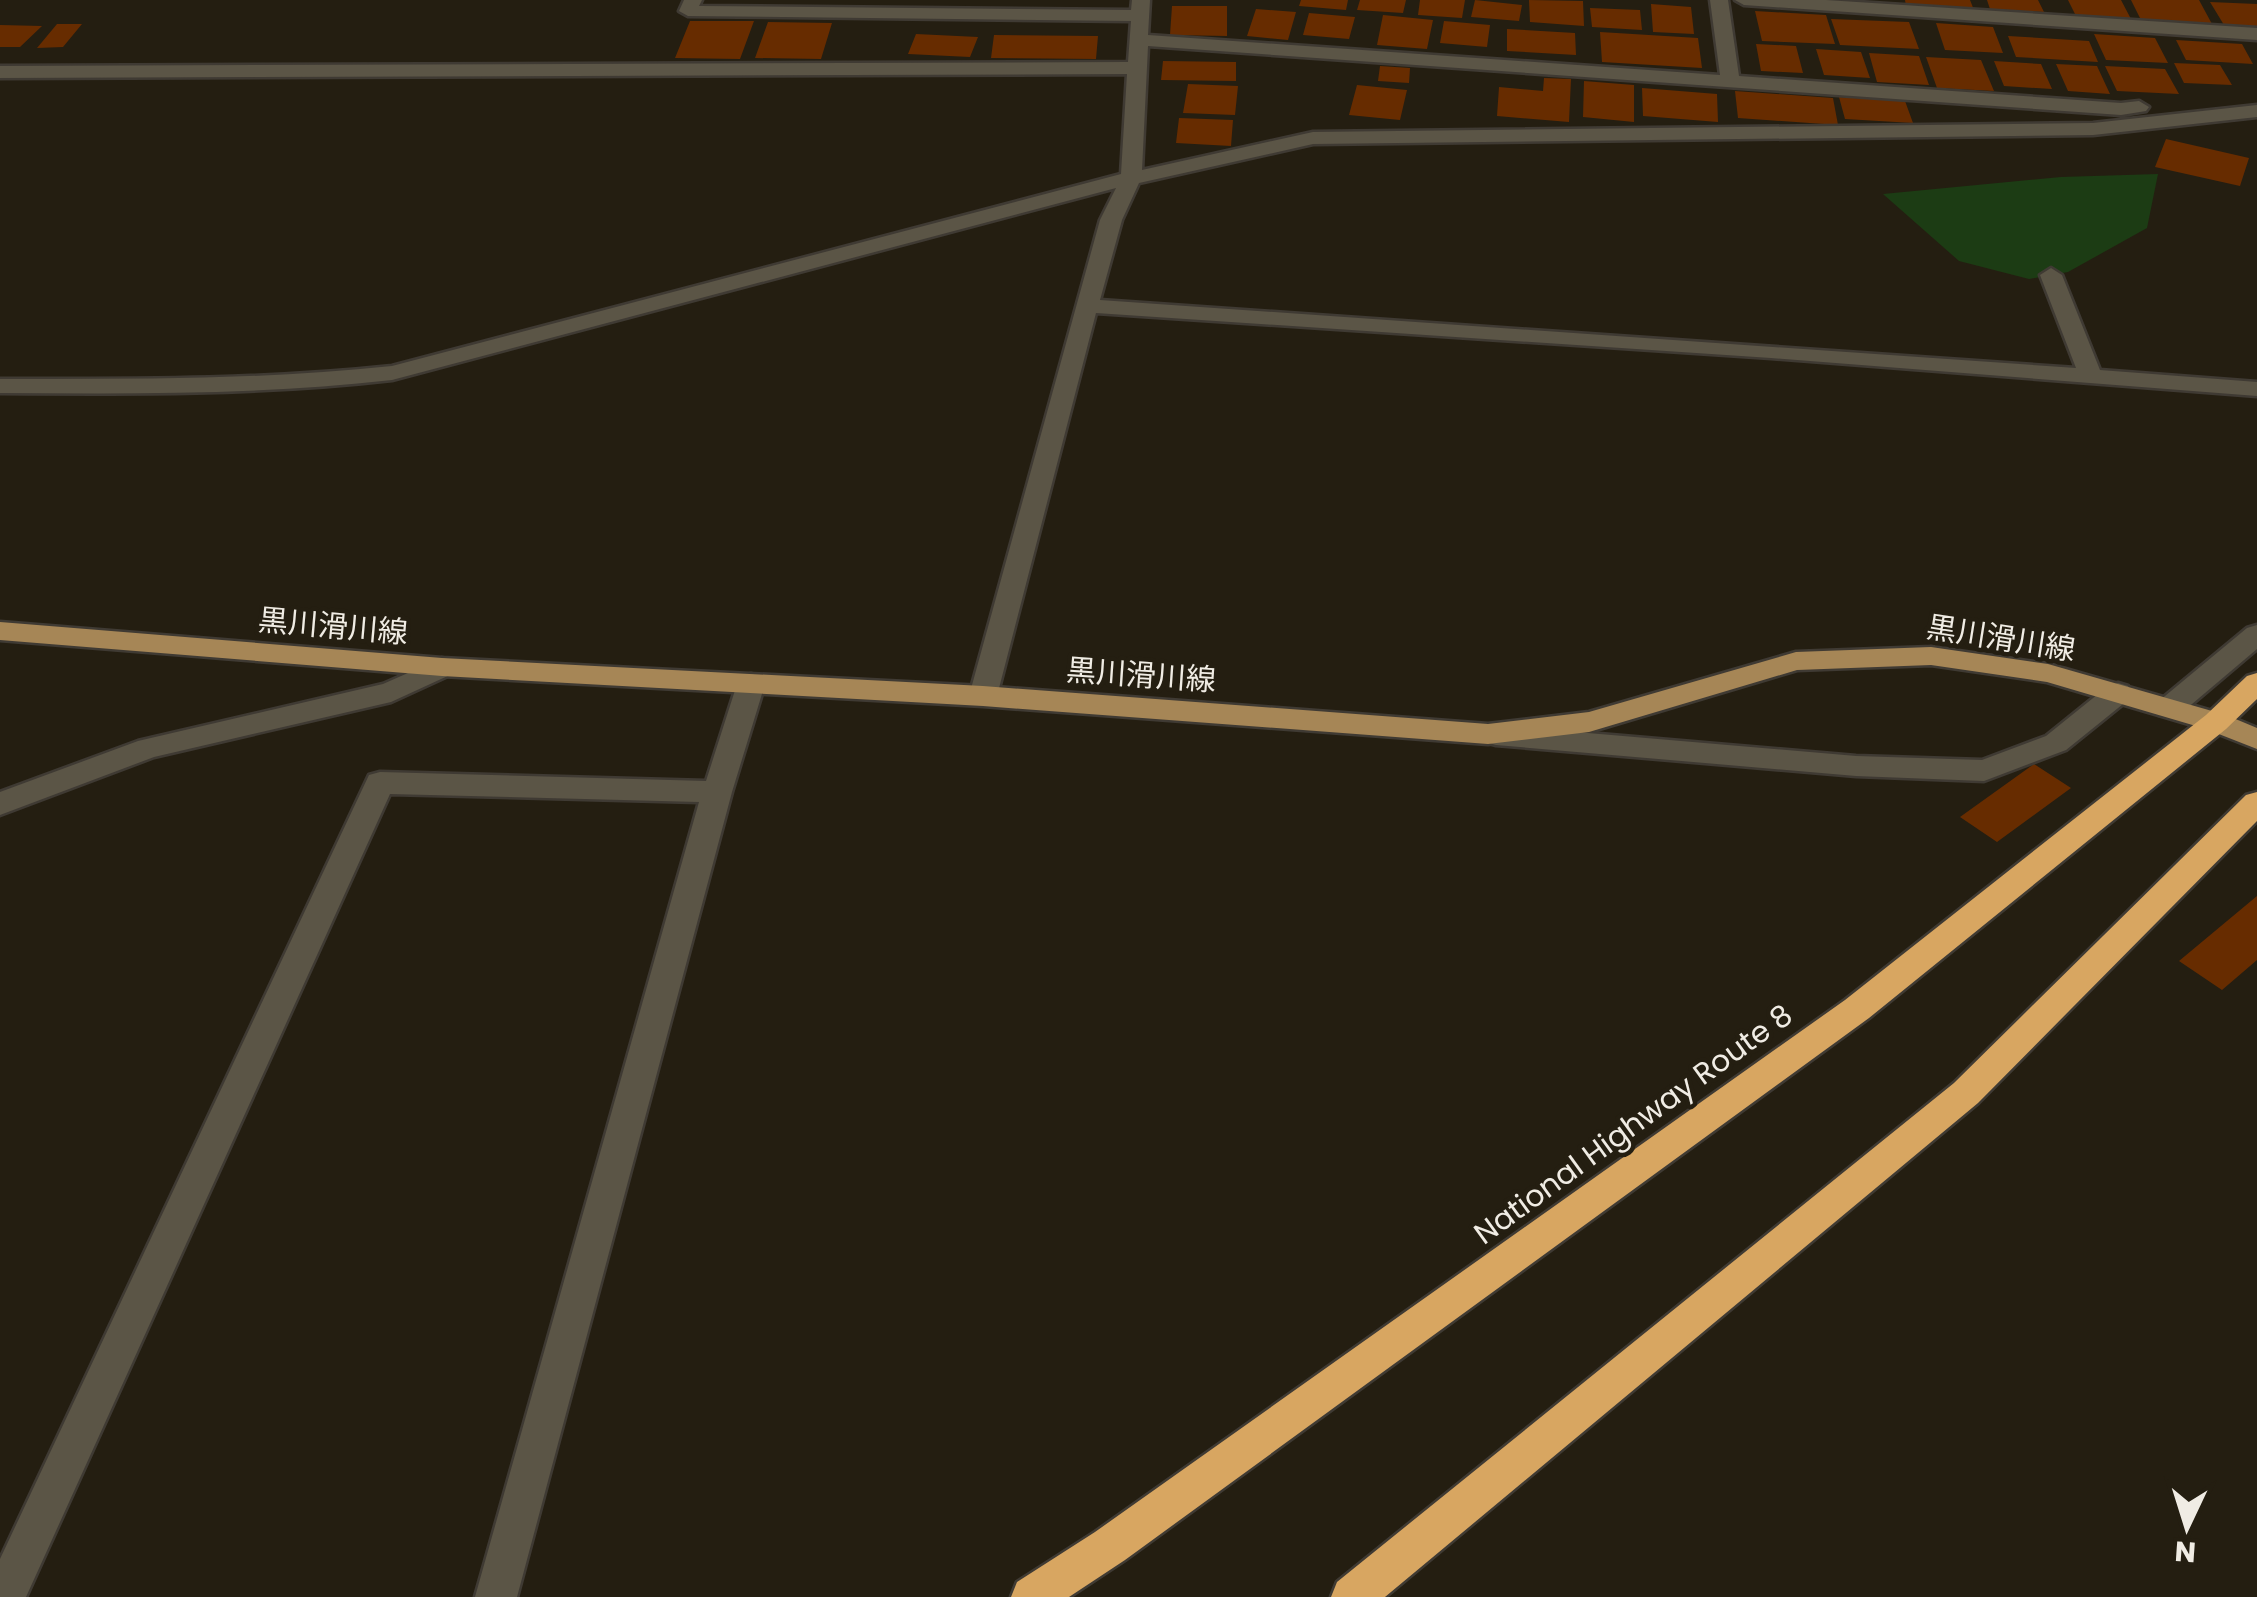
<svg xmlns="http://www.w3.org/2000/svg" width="2257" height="1597" font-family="Poppins,'Noto Sans JP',sans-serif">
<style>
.green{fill:#1c3c14}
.building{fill:#672c00}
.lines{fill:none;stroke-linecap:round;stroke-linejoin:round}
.minor-casing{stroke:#3f3a33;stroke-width:5}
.major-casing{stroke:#3f3a33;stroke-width:5}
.highway-casing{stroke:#3f3a33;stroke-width:5}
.minor{fill:#5b5546;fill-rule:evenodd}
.major{fill:#a68656;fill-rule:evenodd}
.highway{fill:#d8a661;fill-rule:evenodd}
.labels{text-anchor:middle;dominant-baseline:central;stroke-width:9;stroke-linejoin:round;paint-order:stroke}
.street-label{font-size:30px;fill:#f0ece4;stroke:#241e11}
</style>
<rect width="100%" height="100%" fill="#241e11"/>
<path class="green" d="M2158,174L2147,228L2068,272L2029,279L1959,261L1883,194L2061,177Z"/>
<path class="building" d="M1301,0H1348L1346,10L1299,6Z
M1360,0H1406L1403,13L1357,10Z
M1420,0H1465L1462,18L1418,15Z
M1475,0L1522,5L1519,21L1471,17Z
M1529,0L1583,1L1584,26L1530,22Z
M1905,0H1970L1974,10L1906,6Z
M1987,0H2038L2044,12L1990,9Z
M2068,0H2121L2131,19L2076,16Z
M2131,0H2199L2212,24L2141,20Z
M2210,2L2257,4V27L2224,25Z
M1651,4L1691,7L1694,34L1653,32Z
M1172,6H1227V36L1170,35Z
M1590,8L1640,10L1642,30L1592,27Z
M1256,9L1296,12L1288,40L1247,36Z
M1755,11L1826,15L1835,44L1762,41Z
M1309,13L1355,17L1349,39L1303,35Z
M1383,15L1433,20L1427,49L1377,45Z
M1831,19L1909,22L1919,49L1840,45Z
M690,21H754L740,59L675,58Z
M1444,21L1490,25L1487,47L1440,43Z
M768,22L832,23L821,59L755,58Z
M1936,23L1993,27L2003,53L1945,50Z
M57,24H82L63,47L37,48Z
M0,25L42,26L20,47H0Z
M1507,29L1575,33L1576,55L1507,51Z
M1600,32L1698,38L1702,68L1602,62Z
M916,34L978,37L970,57L908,54Z
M2094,34L2155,38L2168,63L2106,60Z
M994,35L1098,36L1096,59L991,58Z
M2008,36L2089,41L2098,62L2016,57Z
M2176,40L2242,44L2253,64L2186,60Z
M1756,44L1796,46L1803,73L1761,71Z
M1816,49L1861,52L1870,78L1824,75Z
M1869,53L1919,56L1929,85L1877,82Z
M1926,57L1981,60L1994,91L1937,88Z
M1163,61L1236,62V81L1161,80Z
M1994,61L2041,64L2052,89L2004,86Z
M2174,63L2220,65L2232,85L2184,83Z
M2056,64L2097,66L2110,94L2068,91Z
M1380,66L1410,68L1409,83L1378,81Z
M2105,66L2165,69L2179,94L2117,91Z
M1544,78L1571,79L1569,122L1497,116L1499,87L1543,91Z
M1584,81L1634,85V122L1583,117Z
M1188,84L1238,86L1235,115L1183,113Z
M1357,85L1407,90L1400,120L1349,115Z
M1642,88L1717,94L1718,122L1643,116Z
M1735,91L1833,98L1838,125L1738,118Z
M1839,97L1905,101L1913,123L1845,119Z
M1179,118L1233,120L1231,146L1176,143Z
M2166,139L2249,158L2240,186L2155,167Z
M2034,764L2071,788L1997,842L1960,817Z
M2257,896V960L2222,990L2179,961Z"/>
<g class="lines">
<defs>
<path id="minor" d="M684,0H702L699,6L1131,10L1132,0H1150L1148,35L1720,75L1710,0H1728L1739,76L2121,103L2139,101L2149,107L2146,111L2121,115L1148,46L1142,170L1313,132L2093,123L2257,105V117L2093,135L1313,144L1139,183L1122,220L1100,300L2076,368L2040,275L2051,268L2062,275L2100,370L2257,382V396L1771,358L1096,313L997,696L993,703H973L969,696L1100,220L1116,188L392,380C261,395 132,394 0,393V379C131,379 261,380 392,366L1121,174L1127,74L0,78V66L1128,62L1131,21L688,16L679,11Z
M1735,0H1826L2257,28V40L1744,5Z
M2257,625V649L2179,715H2159L2155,708L2159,701L2247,628Z
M442,658L452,660L456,667L452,674L391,702L154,757L0,815V792L138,741L383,684Z
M751,674L761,677L765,684L732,792L517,1597H475L699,802L390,794L26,1597H0V1559L369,775L380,772L706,781L737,684L741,677Z
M2118,683L2128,686L2132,693L2128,700L2066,750L1984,781L1856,776L1496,745L1486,742L1481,735L1486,728L1496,725L1856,756L1982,760L2046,736L2108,686Z"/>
<path id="major" d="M0,622L442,658L983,686L1488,724L1589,712L1796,652L1931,647L2048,664L2226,715L2257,728V749L2206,729L2047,682L1931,665L1797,670L1589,732L1488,744L983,706L442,676L0,640Z"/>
<path id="highway" d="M2257,673V699L2226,729L1869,1018L1125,1560L1069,1597H1011L1017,1582L1095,1532L1845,1000L2206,715L2247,676Z
M2257,792V821L1978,1103L1385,1597H1331L1337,1582L1954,1083L2246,795Z"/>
</defs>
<use href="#minor" class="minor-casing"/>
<use href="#major" class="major-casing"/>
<use href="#highway" class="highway-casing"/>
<use href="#minor" class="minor"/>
<use href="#major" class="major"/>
<use href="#highway" class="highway"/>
</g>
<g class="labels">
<g class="street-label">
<text transform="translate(333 626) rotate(5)">黒川滑川線</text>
<text transform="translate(2001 638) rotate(9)">黒川滑川線</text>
<text transform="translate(1141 675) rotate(4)">黒川滑川線</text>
<text transform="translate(1633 1124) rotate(-36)">National Highway Route 8</text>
</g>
</g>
<g transform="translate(2187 1527) rotate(184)" stroke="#241e11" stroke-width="8" paint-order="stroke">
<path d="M0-8L18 38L0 25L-18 38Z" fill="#f0ece4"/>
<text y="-15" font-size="28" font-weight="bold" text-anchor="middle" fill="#f0ece4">N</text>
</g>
</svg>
